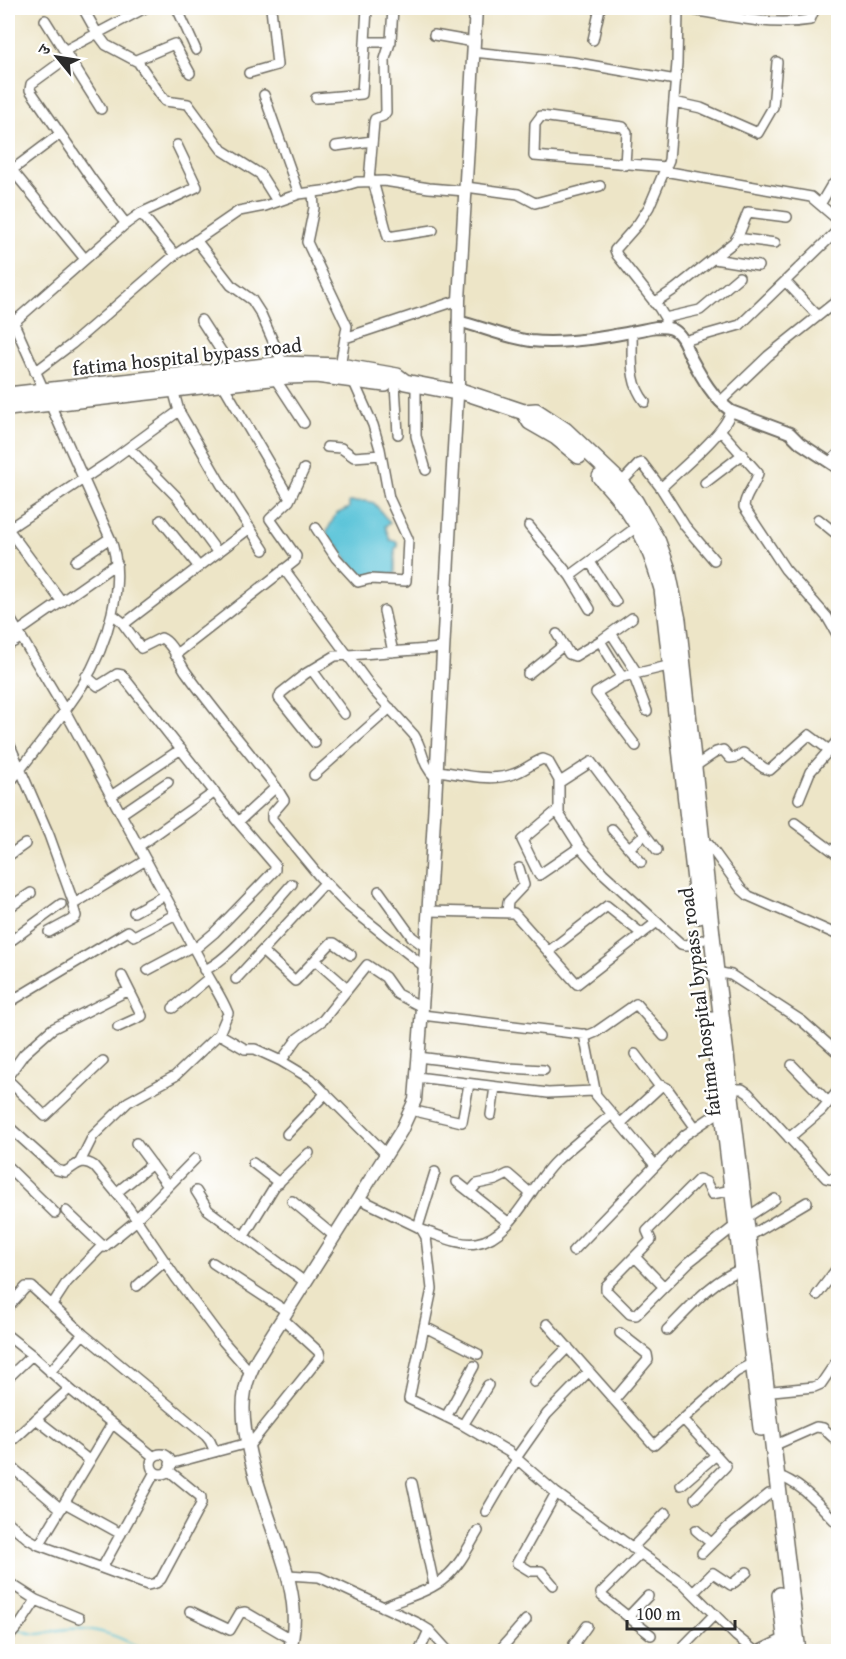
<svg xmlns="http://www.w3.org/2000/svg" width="846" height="1659" font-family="'Gentium Book Plus','Noto Serif Devanagari',serif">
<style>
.water{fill:#5cc4d9;stroke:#447882;stroke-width:1.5}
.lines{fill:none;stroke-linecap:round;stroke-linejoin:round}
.stream{stroke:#5cc4d9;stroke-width:2}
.minor-casing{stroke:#6f6c62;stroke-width:12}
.tertiary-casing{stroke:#6f6c62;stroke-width:14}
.secondary-casing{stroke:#6f6c62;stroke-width:15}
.trunk-casing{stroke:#6f6c62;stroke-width:18}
.minor{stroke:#fff;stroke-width:9}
.tertiary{stroke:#fff;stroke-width:10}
.secondary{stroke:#fff;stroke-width:12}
.trunk{stroke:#fff;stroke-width:15}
.labels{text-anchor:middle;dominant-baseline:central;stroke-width:4.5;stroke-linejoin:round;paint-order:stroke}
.street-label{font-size:20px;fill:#2b2b2b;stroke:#fff}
</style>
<rect width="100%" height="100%" fill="#fff"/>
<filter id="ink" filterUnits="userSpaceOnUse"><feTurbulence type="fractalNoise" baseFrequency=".0167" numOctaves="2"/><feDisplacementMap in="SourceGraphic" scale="12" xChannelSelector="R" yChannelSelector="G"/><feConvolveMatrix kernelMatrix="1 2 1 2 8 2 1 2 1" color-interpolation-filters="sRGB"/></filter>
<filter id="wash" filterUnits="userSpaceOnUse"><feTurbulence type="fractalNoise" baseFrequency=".008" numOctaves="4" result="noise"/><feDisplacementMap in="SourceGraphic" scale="24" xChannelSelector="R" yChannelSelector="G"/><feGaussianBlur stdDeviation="1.35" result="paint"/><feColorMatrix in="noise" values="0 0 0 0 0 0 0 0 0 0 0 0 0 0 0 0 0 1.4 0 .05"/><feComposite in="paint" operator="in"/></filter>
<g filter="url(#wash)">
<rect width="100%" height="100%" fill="#ede5c7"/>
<path class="water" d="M366,501L374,503L390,523L385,526L390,540L397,542L398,547L395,548V574C390,576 381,580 376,579C362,577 342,558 339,546L328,540L327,531L336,514L349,508V502Z"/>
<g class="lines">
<path class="stream" d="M18,1629C44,1640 44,1630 68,1629C97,1627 122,1637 147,1652"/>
</g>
</g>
<g filter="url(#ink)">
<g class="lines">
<defs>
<path id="minor" d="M8,8H9
M83,8L97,33
M177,8L196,50
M682,8C724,15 767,27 810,20L815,8
M45,20L101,109
M97,33L106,45L138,62L165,101L188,104L222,150L260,174L277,201
M434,35L474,42
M593,40L600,8
M365,42H391
M64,51L145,8
M473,52L572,62L676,80
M68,57L31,84L30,90L93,181L126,224
M136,60L174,44L190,73
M249,73L277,65L271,8
M264,95L299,194
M316,98L362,94L367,8
M674,102L701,108L758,133L773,107L777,62
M336,146L372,141
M625,165L627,132L623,127L541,116L535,124L534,156L666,167
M12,170L85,259
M664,171L811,197L838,220
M8,173L60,134
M369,181L374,122L375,119L383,116L386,112L385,59L391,40L393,8
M373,181L388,237L433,230
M466,187L518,194L535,203L600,186
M313,192L314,208L307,242L347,326L340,366
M821,203L831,186L838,180
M141,213L175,255
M737,238L775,243
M196,240L231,285L252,300L261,314L283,364
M714,259L758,266
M786,282L818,316
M654,303L675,289L734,242L739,234L748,212L787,217
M8,310L110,538C128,582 106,647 82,686C60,720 33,753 8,785
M665,318L700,310L739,277
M201,320L234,371
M13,323L123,226L141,213L197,187L177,145
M665,327V318L659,308L617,255L615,250L638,224L649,207L669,160L677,63L678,8
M632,332C633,358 628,381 645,402
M345,338L459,300
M684,341L740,325L838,230
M35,372L72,344L175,255L239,211L265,206L299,194L330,190L357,182L384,181L429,188L465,191
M274,377L304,423
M222,383L290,499
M416,384V436L426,470
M395,385L398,434
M720,402L768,356L838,300
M179,411L221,484L264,550
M720,430L758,473C756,485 744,496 744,507L785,569L827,617L838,636
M327,447L341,448L354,457L381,455
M129,448L176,496L218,553
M830,462L838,454
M621,483L639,464L642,463L661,488C679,470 725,434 731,411
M705,483L743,454
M661,488L685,526L714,560
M818,519L834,532H838
M161,520L199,567
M529,526L570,576L590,609
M316,528L336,558L358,582L370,579L406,581L408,539L389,498L380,449L373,425L353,380
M76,561L110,538
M590,562L616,602
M284,569L374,691L414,735C424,751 421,764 436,778
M570,576L638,526
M62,602L8,529L109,462L179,411L173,389
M384,611L393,652
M112,614L121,621L141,648L161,638C172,642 179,662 186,672C214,711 246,748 276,787L238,822
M8,615L64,709L199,958C207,977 220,993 228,1013L219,1034
M124,624L250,528
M18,632L117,563
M611,633L637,673
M557,634L569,654L575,656L600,641L632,618
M600,641L622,677
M8,645L21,638
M175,655L295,561L296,556L270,519L289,501L304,469
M312,670L344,714
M528,674L564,645
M633,674L647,711
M86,676L98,686L117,674L122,675L238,822L275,865V870L214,933L195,949
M8,741L49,835L74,904
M315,743L279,698L281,693L305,674L335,656L442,648
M636,746L596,693L622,677L672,665
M691,769L716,752L723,750L730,758L737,757L743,753L764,768L770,770L809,735L829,750
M437,771C461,773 489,783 513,774C524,771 533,762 543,759L548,761L560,782L591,762L657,850
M314,775L390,708
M559,781V814L580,847L603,873L681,944L687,945L702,940
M276,787L284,800L272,814V819L319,876L348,906L425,967
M111,796L181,749
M799,799L810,772L838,740
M559,809L522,840L539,875L580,847
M121,814L168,782
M795,823L838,855
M612,829L641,862
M702,840L709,845L741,889L749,896L838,935
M139,846L215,792
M629,848L645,834
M8,856L25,844
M379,891L412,937L427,948
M8,908L31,893
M429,911L514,913L577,984L657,922
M134,912L165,895
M507,912L508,902L524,885L519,868
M49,932L75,918L76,916L73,906L74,904L146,860
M8,943L61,904
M262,951L295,981L331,943H334L351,955
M549,951L607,906L642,934
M315,960L347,988
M148,970L193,946
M204,970C228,962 273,905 292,884
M706,973L716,972L731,975L802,1021L838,1053
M236,979L325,883
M8,1003L128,931L134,936L176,914
M173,1008L209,978
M422,1015L589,1035L596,1032L636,1004L664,1036
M118,1027L142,1016L122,976
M584,1034L596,1095L655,1165
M418,1057L509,1068L544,1070
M281,1061L298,1038L323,1020L367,965L385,977L397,994L422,1007
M792,1065L828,1102
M8,1076L24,1054L52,1029L129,990
M417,1077L548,1093L594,1091
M8,1080L45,1116L103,1061
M660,1085L667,1088L695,1127
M730,1089H742L748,1093L826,1178L831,1179L838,1175
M411,1110L462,1122L469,1084
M491,1115L495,1087
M620,1124L660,1087L635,1054
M8,1126L57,1170L65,1172C76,1166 81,1157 94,1166L128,1207L176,1278L223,1341L250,1372
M287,1134L326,1093
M789,1138L821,1111L838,1091
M136,1143L168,1186
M80,1162L93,1136L128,1102L175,1076L219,1034L245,1049H255L281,1061L311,1079L386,1154
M253,1163L279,1183
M8,1167L55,1213
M457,1182L509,1223
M732,1190L712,1194L706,1182L699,1179L647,1231L651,1240L606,1286V1290L630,1314L636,1315L689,1262L736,1225
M196,1191L208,1210L305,1282
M470,1192L477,1184L496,1180L508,1174L530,1193
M116,1193L152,1164
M358,1198L418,1227L422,1230L426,1237L432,1289L409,1399L463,1425L509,1452L556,1493L685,1585L736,1636L756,1652
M292,1201L334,1236
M66,1211L104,1247L137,1220
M746,1218L775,1199
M136,1219L195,1159
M418,1227L435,1172
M422,1230C438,1235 460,1246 476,1243C512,1238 531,1185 555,1162C573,1145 593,1130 612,1114
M244,1236L274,1187L309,1153
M748,1237L807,1202
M573,1251L685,1135L722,1110
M635,1257L663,1286
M213,1263L286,1311
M137,1286L165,1261
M817,1295L838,1267
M52,1305L67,1282L102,1246
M8,1307L26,1287H32L83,1334L206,1436L210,1441L215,1452
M547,1324L654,1445L736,1372L753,1363
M425,1327L478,1354
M667,1330C689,1308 712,1280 742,1269
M8,1336L32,1355
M50,1372L83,1334
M8,1378L32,1355L72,1391L154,1457
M534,1382L568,1347
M762,1392L814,1387L821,1384L838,1359
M614,1400L648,1360L647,1354L620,1333
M446,1417L474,1366
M36,1419L90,1461
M684,1420L726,1466L695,1498
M463,1425L488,1385
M8,1445L69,1389
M773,1446L816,1427L823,1428L838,1442
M248,1447L320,1357L319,1352L282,1318
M151 1464a10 10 0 1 1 20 0a10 10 0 1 1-20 0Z
M516,1458L547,1414L589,1371
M8,1464L61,1509
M170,1464L248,1443
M776,1475C802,1483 820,1506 838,1524
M412,1483L434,1585
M681,1485L716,1455
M65,1503L121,1534
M486,1512L517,1459
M8,1522L27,1538L39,1545L148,1585L156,1583L161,1579L201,1504V1497L168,1470
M696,1530L711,1543
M39,1545L112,1424
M632,1548L666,1513
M702,1553L728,1527L769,1494
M640,1554L601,1593L602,1596L651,1635
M102,1568L155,1472
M288,1575L319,1577L416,1622L429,1630L449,1652
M8,1582L36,1600L79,1618
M553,1585L541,1571H530L517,1563L556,1493
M693,1593L713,1573L731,1585L747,1572
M383,1607C403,1598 430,1592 446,1577C460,1565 469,1546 478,1531
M190,1611L230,1630L240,1613L245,1612L293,1640
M628,1617L648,1596
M8,1638L21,1623L36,1600
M419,1652L429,1630
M498,1652L526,1620
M581,1652L574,1644L587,1626
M678,1652L715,1614
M756,1652L785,1638"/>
<path id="tertiary" d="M458,321C482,327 507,338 531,341C572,345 615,335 656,327C662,327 669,327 674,330C684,336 686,349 691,358C702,378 713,398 731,411L790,433L800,443L838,468"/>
<path id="secondary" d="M458,384L459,300L476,8
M289,1652C299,1620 292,1587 282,1557C268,1512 236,1436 245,1391C247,1379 252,1368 258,1357L401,1131L415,1100C434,866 443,631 457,397"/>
<path id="trunk" d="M464,392L524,412L536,411L565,430L621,483L635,501L658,542L667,567L678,620L716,972L798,1652
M8,395L283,364L340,366L397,376L405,382L451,391
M8,408L288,376L316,375L385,384
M524,412L530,422L556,437L579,456
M600,477C634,512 649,542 662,589L699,916
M712,1020L761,1428
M780,1595L787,1652"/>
</defs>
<use href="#minor" class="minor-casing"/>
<use href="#tertiary" class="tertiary-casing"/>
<use href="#secondary" class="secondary-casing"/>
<use href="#trunk" class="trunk-casing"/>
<use href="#minor" class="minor"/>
<use href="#tertiary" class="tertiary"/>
<use href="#secondary" class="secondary"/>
<use href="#trunk" class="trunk"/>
</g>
</g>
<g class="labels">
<g class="street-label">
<text transform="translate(187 356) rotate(-6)">fatima hospital bypass road</text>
<text transform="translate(699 1002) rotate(-97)">fatima hospital bypass road</text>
</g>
</g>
<rect width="846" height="1659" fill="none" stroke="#fff" stroke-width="30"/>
<g transform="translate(57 57) rotate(300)" stroke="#ffffff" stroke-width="4.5" paint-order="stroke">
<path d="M0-4.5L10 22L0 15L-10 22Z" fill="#2b2b2b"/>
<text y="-9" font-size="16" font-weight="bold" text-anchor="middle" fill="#2b2b2b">उ</text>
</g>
<path d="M627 1620v9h108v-9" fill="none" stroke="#2b2b2b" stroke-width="3"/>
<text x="636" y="1620" font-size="18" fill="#2b2b2b" stroke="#ffffff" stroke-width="4.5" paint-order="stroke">100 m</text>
</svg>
